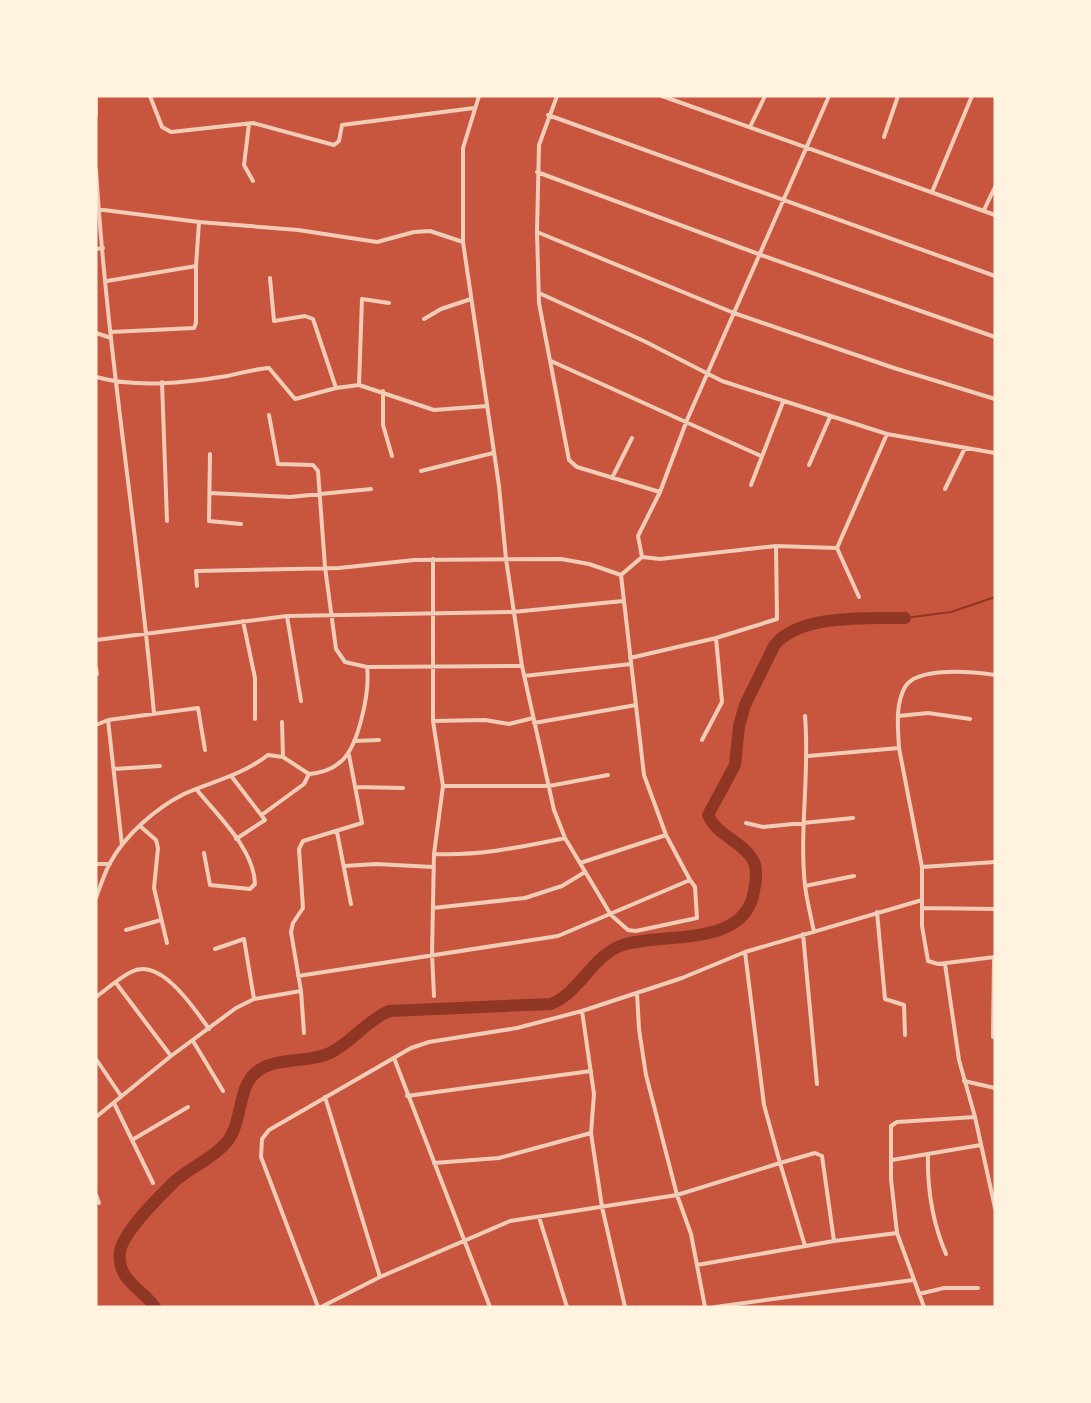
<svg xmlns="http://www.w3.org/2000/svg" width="1091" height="1403" font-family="'PT Sans Narrow',sans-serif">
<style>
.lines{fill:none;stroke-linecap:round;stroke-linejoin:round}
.stream{stroke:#8f3625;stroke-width:2}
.river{stroke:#8f3625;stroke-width:12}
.minor{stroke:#f1ccb7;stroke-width:4}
</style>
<rect width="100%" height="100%" fill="#c8553d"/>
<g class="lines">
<path class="stream" d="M905,618L951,612L995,597"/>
<path class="river" d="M155,1307C142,1289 116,1279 120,1252C122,1232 161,1195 175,1181C191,1167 212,1159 226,1143C244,1123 236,1085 259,1070C279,1057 309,1063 330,1053C352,1042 366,1021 389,1011L551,1004C580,992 591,958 620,946C659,931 745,950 754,891C756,881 758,869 753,860C742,841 717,836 708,815L735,765L739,726L745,705L774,646C797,614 869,618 905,618"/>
<path class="minor" d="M150,96L162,127L171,132L253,123L334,145L339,141L342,125L474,108
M479,96L463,148V242L499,486L506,559L522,666L554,810L565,838L611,915L628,930L636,931L697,918L695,887L690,880
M557,96L539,145L537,232L539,303L569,460L577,467L660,492
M662,96L995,215
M96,115V96
M548,115L995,276
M249,124L244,165L253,181
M750,127L765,96
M884,137L898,96
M96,169C107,351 138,532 154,714
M537,172L761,255L995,337
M932,192L972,96
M96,209L199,222L298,230L377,242L414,232L430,231L463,242
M984,210L995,187
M537,232L734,313L894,368L995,399
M96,249L103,248
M270,278L274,321L305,316L313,319L336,388
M107,281L196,266L199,222
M539,293L644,341L722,381L887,434L995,453
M424,319L441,309L471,299
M111,332L194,328L196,323V266
M96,333L111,338
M551,361L761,456
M96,377C137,388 185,383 227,376C241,373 255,369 269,368L295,399L336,388L359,385L434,410L487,406
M162,382L167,521
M359,385L362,299L389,303
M383,391V425L392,456
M269,415L278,464L313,465L318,471L325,567L336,649L345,662L367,667L522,666
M210,454L209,521L241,524
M809,465L830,417
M421,471L493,453
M612,478L632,438
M751,485L783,402
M945,489L965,448
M210,493L290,497L371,489
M642,557L638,536L660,492L687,420L829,96
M642,557L660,559L776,546L837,548
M433,559V721L443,786L434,854L432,954L434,996
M197,586L196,571L339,568L414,560L561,559L589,564L621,575
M859,597L837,548L887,434
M287,616L301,701
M243,621L255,678V719
M96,640L287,616L513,612L623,601
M630,658L716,638L777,619L776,546
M96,668L97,674
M995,675C974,672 917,666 905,687C895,705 898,728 899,748L922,867V926L928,961L938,964L995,957
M524,676L631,664
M805,716C810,773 799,830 805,886C807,901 811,917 814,932
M898,716L928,713L970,719
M108,720L122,845
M433,721L485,720L509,724L533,718
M282,722L283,757
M534,723L636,705
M96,725L108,720L198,708L205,750
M702,740L722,702L716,638
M354,741L379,740
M808,756L899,748
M114,769L160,766
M232,777L265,820L236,839
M443,786H549L608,775
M356,787L403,788
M197,790C218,816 254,849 255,884L250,889L210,885L204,853
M263,814L304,784L309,774
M746,823L763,827L853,818
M140,826L156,840L158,848L154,888L167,943
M337,832L351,904
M434,854C479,856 521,847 565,838
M580,863L666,835
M96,864H110
M344,866L376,864L433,867
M922,867L995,862
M805,886L854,876
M96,898C100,887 104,874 110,863C125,835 156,808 184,794C214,781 242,775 268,755L283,757L309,774C320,773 331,770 339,763C359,749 370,690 367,667
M433,908L525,898L562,886L585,872
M922,908L995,909
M877,912L885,999L904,1005L905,1035
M126,930L161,920
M803,934L817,1084
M215,949L244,939L254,999
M745,952L764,1105L780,1163L815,1153L822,1156L834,1241L897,1233L924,1307
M945,964L959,1060L975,1117L995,1208
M298,976L558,936L690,880L666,835L644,775L621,575L642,557
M116,983L171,1056
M637,993L639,1029L646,1075L677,1195L691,1234L705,1307
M96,997C107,989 119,978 131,972C160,956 194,1008 209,1029
M582,1011L594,1094L591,1133L602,1207L625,1307
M304,1033L301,991L291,932L293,923L303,908L299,849L303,841L362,823L349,755
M993,1037L994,957
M193,1041L223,1091
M394,1058L490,1307
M96,1059L121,1096
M964,1081L995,1088
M407,1096L591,1071
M325,1097L380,1277
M114,1103L153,1183
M96,1117L171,1056L236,1008L254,999L301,991
M132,1140L188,1107
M928,1154C927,1190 932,1221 946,1254
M892,1160L981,1145
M434,1163L499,1158L591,1133
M96,1195L99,1203
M539,1217L567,1307
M897,1233L891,1179V1126L897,1122L975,1117
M697,1265L834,1241
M919,1294L944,1288H978
M318,1307L261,1157L262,1139L269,1130L411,1048L429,1042L517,1028L582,1011L682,978L745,952L922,900
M321,1307L380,1277L510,1221L677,1195L780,1163L805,1246
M715,1307L913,1280"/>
</g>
<rect width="1091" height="1403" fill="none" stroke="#fff3e0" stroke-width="195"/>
</svg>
